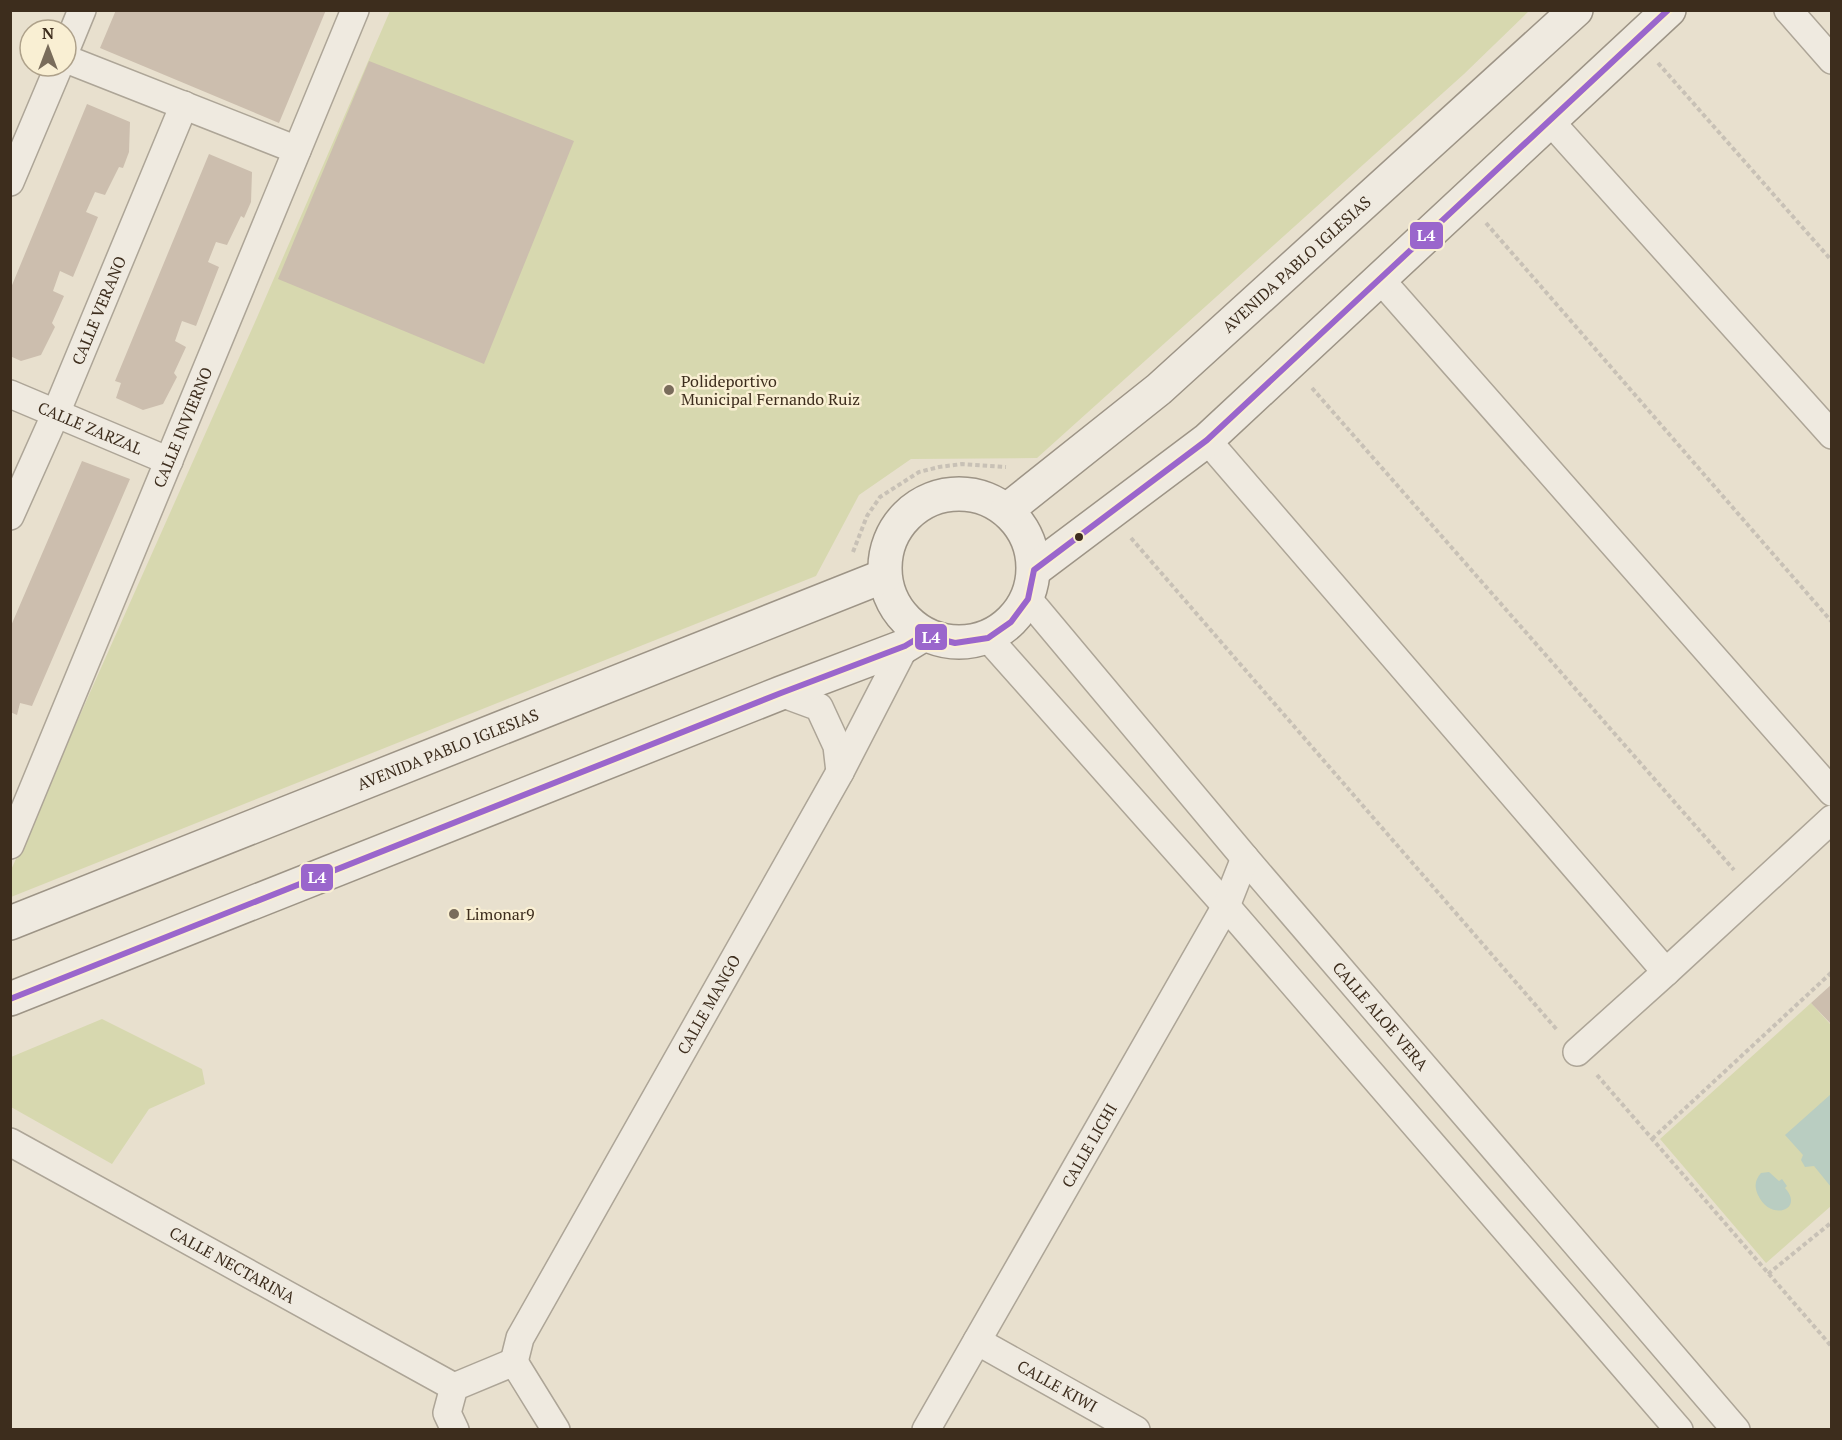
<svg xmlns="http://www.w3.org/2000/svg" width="1842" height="1440" font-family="'PT Serif',serif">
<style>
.green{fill:#d7d8af}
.water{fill:#b9cdc1}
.building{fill:#ccbeae}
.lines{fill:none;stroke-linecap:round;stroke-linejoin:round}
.street-casing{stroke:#ada597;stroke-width:30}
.secondary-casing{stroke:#9d9486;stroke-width:36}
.path{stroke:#c8c1b6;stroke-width:4;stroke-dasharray:4.5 3;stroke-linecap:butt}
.street{stroke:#efeae0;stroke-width:27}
.secondary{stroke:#efeae0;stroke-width:33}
.bus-1-casing{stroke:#f9efd3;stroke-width:10}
.bus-1{stroke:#9a66cc;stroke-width:6}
.poi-dot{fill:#796c5b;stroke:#f9efd3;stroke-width:2}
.bus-dot{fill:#3d2d1d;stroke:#f9efd3;stroke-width:2}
.labels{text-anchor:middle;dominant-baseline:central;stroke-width:5;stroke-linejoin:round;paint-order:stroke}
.street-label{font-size:16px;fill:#3d2d1d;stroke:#f9efd3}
.poi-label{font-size:16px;fill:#3d2d1d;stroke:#f9efd3;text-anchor:start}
.line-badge{stroke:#f9efd3;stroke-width:2}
.badge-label{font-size:16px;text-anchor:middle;font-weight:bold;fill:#fff}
</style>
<rect width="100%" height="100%" fill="#e8e0ce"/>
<path class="green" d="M390,11H1529L1464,74L1037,458L911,459L859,495L816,576L11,897V870L255,322Z
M1811,1003L1831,1025V1206L1766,1263L1660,1139Z
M102,1019L202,1069L205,1084L149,1109L112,1164L11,1107V1057Z"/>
<path class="water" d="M1831,1094V1187L1814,1166L1805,1167L1801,1160L1803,1155L1785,1135Z
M1769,1172L1779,1181L1782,1179L1787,1186L1785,1188C1805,1210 1770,1222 1758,1195C1754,1186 1755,1180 1761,1173Z"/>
<path class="building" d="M116,10H326L279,123L100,48Z
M369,61L574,141L484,364L278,279Z
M87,104L130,122L129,152L123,168L119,167L105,195L95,192L86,212L98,217L73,277L60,271L53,291L64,296L52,323L55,327L41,355L21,361L10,356V290Z
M209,154L252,172L251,202L244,218L241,216L227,245L216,242L208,262L219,267L196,326L182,321L175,341L186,347L174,373L177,377L163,404L143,410L116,398L121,383L115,381Z
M82,461L130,479L32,706L20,703L17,715L10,712V628Z
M1832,984V1025L1811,1003Z"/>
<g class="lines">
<defs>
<g id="street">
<path d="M1788,10L1832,60"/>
<path d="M66,49L82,10"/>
<path d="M66,59L297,150"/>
<path d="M1550,121L1832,435"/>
<path d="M10,182L59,66"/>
<path d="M1380,279L1832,792"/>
<path id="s1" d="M10,394L169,461"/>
<path d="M1207,440L1666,972"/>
<path id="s2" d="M10,516L56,413L184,105"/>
<path id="s3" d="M1028,599L1245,858L1736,1430"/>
<path d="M988,638L1226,906L1679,1430"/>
<path d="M781,693L819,707L837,746L840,772"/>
<path id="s4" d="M10,845L355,10"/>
<path d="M1577,1052L1666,972L1832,819"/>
<path id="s5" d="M10,1142L454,1387"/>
<path id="s6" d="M977,1341L1136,1430"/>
<path id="s7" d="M514,1362L520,1338L840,772L905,646"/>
<path d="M455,1430L447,1413L454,1387L514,1362L556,1430"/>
<path id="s8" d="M926,1430L1226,906L1245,858"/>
</g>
<g id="secondary">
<circle cx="959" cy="568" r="74"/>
<path id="s9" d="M1007,510L1159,389L1576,10"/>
<path d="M1034,570L1207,440L1669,10"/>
<path id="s10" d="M10,923L884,576"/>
<path d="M10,999L781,693L905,646L923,635"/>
</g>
</defs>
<use href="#street" class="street-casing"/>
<use href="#secondary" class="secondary-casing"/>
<path class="path" d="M1658,63L1832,261
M1486,223L1832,622
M1312,388L1734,870
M1131,538L1558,1031
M853,552L867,516L880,497L919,472L939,467L962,464L1006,467
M1597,1075L1832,1347
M1652,1139L1832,972
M1768,1274L1832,1222"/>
<use href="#street" class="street"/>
<use href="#secondary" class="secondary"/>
<defs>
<path id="bus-1" d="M10,999L781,693L905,646L923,635L955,643L988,638L1011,622L1028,599L1034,570L1207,440L1668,10"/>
</defs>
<use href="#bus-1" class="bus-1-casing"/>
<use href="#bus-1" class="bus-1"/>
</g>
<g class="poi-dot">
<circle cx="669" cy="390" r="6"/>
<circle cx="454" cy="914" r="6"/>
</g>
<circle class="bus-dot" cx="1079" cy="537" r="5"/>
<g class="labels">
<g class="street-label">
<text stroke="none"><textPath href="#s9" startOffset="380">AVENIDA PABLO IGLESIAS</textPath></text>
<text stroke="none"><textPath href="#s2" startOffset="224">CALLE VERANO</textPath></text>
<text stroke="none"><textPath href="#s1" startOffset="87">CALLE ZARZAL</textPath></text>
<text stroke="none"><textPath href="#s4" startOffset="452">CALLE INVIERNO</textPath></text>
<text stroke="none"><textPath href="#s10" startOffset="471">AVENIDA PABLO IGLESIAS</textPath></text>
<text stroke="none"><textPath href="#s7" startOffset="408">CALLE MANGO</textPath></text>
<text stroke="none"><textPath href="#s3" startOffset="546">CALLE ALOE VERA</textPath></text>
<text stroke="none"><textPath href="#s8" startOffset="328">CALLE LICHI</textPath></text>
<text stroke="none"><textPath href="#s5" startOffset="254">CALLE NECTARINA</textPath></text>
<text stroke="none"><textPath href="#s6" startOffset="92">CALLE KIWI</textPath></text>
</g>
<g class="poi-label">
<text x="681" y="381">Polideportivo<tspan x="681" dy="18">Municipal Fernando Ruiz</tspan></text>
<text x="466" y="914">Limonar9</text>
</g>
</g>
<g class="line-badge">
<rect x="1409" y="221" width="35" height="29" rx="6" fill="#9a66cc"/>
<rect x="914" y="623" width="34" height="28" rx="6" fill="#9a66cc"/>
<rect x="300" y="863" width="34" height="29" rx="6" fill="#9a66cc"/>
</g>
<g class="badge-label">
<text x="1426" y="241">L4</text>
<text x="931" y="643">L4</text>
<text x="317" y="883">L4</text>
</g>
<rect width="1842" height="1440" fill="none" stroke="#3d2d1d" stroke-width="24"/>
<g transform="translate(48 48)"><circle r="28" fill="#f9efd3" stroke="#aea18a" stroke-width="1.5"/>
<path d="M0-4.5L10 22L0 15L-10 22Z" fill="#796c5b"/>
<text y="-9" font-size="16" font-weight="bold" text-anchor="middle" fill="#3d2d1d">N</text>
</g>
</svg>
